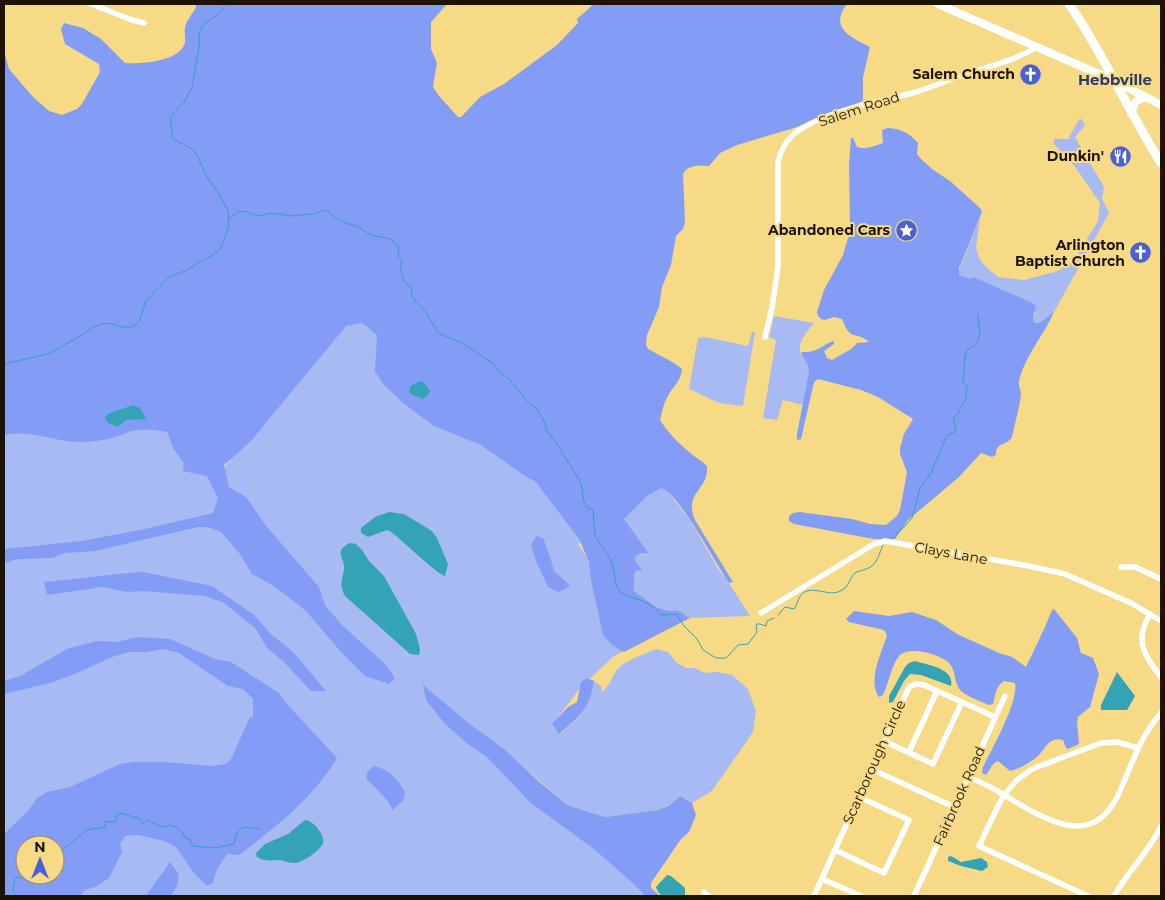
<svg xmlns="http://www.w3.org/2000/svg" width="1165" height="900" font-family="Montserrat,sans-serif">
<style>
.green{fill:#a7baf4;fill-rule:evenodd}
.forest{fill:#839cf5;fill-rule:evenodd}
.water{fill:#34a3b5}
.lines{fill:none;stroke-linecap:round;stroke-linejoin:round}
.stream{stroke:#34a3b5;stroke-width:1}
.minor{stroke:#fff;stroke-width:5.5}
.secondary{stroke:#fff;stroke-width:8}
.primary{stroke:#fff;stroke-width:9}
.labels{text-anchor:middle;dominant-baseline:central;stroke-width:4;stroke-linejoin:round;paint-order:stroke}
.poi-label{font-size:14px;font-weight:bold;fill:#1c1300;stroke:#f7da86;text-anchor:end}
.street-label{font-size:14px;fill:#1c1300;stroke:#f7da86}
.neighbourhood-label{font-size:15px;font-weight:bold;fill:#2b3973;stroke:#f7da86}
</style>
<rect width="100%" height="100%" fill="#f7da86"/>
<path class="green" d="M1080,118L1085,125L1075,137L1104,187L1102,199L1109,213L1054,312L1039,323H1034L1033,318L1036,312L959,275L958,272L980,218L976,247L979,258L986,267L998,277L1024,280L1058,271L1073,262L1098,221L1100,203L1076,168L1054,144V139H1068Z
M367,280L667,490L691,522L719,570L729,583L750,616L690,618L679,611H669L656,607L634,591V575L636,571L641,570L635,561L634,557L640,553L647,555L624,519L634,508L578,544L641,641L614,656L580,688L553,724L560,734C579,716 590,710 594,681L601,686L602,692C611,685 613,671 623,664C633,658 645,654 656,649L668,652L676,662L686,668H695L705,673L717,672L732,675L748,689L756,711L753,732L712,791L692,803L680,796L669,806L658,810L605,817L567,805L522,766L657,896H4V349L83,320L222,470ZM25,845H55V875H25Z
M774,316L814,323C807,332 796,343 801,355C803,359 807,361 808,365C812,377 806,394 803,405L783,400L777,420L763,418L776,340L769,337Z
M752,332H755L743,406L719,403L689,389L698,338L705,337L748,346Z"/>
<path class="forest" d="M196,4H447L431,22V49L437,63L433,87L439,96L458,117H461L480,97L504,84L557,45L578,23L577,19L594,4H847C829,28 850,37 870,47L863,77V101L794,128L737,145L720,153L709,166C698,166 689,164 683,174L685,222L683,229L676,236L671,265L662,287L659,307L647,335L646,345L648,349L674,363L682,369C681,381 675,384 669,394C664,402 662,411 660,420C668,432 677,442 688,451C694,457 701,460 707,466C709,491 683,492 695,520L733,582L729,583C717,566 677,490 661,488L647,496L624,519L649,554L640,553L635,557V561L642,570L636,571L634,574V591L656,607L669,611H679L690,618L624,652L612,645L603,635L591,580L589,562L579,539L535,481L528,478L481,445L434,426L402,402L383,384L375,371L377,335L362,323L346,326L250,442L224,465L229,487L246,497L266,526L319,587L325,605L342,625L385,664L395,678L389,684L365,676L341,652L306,611L274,586L252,574L240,554L221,532L207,527H198L95,551L65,553L52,558L18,559L4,563V549L82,541L145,529L213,513L218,498L207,476L183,471L184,464L173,448L167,432C155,430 144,428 132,431C127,432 123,435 118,436C106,440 92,442 80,442C54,442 31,429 4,435V51L9,69L33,97L49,111L62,115L77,109L82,104L100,72L99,64L65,44L61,29L64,23L83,28L101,39L125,63C142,64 179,62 185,43C186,38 184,33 185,28C186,21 193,13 196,7ZM133,405L145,415L126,420L118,427L108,423L105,418L107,414Z
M888,128C902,129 909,133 918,143L917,154L921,159L932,169L950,181L980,208L982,212L959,268V275L970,279L973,277L1030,302L1036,306L1033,318L1034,323H1039L1054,312C1044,335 1025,356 1019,381C1018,386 1021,390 1021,395C1019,409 1015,423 1012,437C1006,447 996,441 996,455L992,457L981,453L959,477L908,520L895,539H874L794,524L789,521V516L793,513L800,512L852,519L870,524L886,525L897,516L900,510L907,472L900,454V448L904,434L913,419L878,397L861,390L818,379L814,382L801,439L797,440V434L809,372L808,365L801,354L802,352C818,353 821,345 834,341V344L824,351L827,358L832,360L851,349L857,343L869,342C854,329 852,344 842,319L834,317L825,320L821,319L818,316L817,312L824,290L843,255L848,238L850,224L849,165L851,138H853L857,147C865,150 875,146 883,143L882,130Z
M536,536L543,538L551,560L554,571L570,586L559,592L548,587L536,561L531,545Z
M143,572L212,586L254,615L270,633L293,652L326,691H311L283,661L267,648L255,628L223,602L204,596L143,591L127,592L102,587L47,595L44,582C77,579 110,574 143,572Z
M1054,609L1077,638L1081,653L1093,658L1099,674L1090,707L1078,717L1077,722L1079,744L1068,749L1066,748L1063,740C1049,736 1046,748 1038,756C1031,762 1019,769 1010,771L998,761L994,763L986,775L982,773L983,767C992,749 1019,701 1015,683L1004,681C996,686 995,695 993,704L989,705C980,701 968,697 961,691C954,684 956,670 949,663C940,654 908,645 899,656C891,666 889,683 883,695L879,697C867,680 882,653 887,635L884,630L849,622L846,619L854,611L889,616L912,612L936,620L959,635L999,653L1012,657L1026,667L1045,627L1052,610Z
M138,637L170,639L215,659L231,662L279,693L285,702L337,758C313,798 276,827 239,855L228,854C220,863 215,871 213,883L207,886L193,872L176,847L164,841L139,835L125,836L120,844L122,852L109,878L95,887L85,890L80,896H4V834L28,811L37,798L47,792L70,787L120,764L135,762H166L212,766L226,764L231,759L250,717H253V699L243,689L228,686L179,653L163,649L147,652H129L112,657L75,674L50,683L4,694V681L20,676L67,649L97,641L117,642ZM25,845H55V875H25Z
M587,678L594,681C590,710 579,716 559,734L552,724L568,707L577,702L581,682Z
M423,685L471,725L505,750L537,780L567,805L605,817L658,810L669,806L680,796L692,803L696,815L689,832L681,839L651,883V888L660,896H645L635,885L594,849L531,803L487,757L468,744L445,724L426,700Z
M374,766C387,769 392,774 400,784C402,787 405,791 405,795C404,802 397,805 393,810L386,799L366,778L368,771Z
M170,862L179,874L177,886L171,896H146Z"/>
<path class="water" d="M420,381L424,382L430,391L428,395L423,399L411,394L409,392L411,386Z
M133,405L140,408L146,418L145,419L126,420L118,427L108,423L105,418L107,414Z
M389,512L404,514L432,531L437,538L448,564L445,576C438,575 401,539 391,532L387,530L368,537L361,533V528L375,517Z
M350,543L356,544L362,550L369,561L384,576L416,634L420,649L419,655L410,654L345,596C339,585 342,581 344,570C346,558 332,552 350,543Z
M915,661C927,665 955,668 951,686L921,675L910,674L904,681L893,702L889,703V696L905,667L909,663Z
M1117,672L1135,696L1127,710H1101V705Z
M305,820C313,820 325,835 323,843C321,850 302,863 295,863C290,863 285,861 280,860C272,860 264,862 257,857L256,853L265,844L288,834Z
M951,856L961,862L981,858L987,862L988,867L982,871L961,866L948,861V857Z
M667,875L671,876L685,888V896H662L658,892L656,887Z"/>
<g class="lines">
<path class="stream" d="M229,219L238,212L244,211L259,216L270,213L292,216L312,214L326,210L340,221L358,227L371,235L391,239L399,248L398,257L402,261L400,269L404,281L411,287L412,296L416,302L426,312L438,333L462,343L494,364L498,370L510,380L527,401L537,409L545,423L546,429L557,444L581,483L584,502L588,508L593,510L595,536L609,556L613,566L616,584L620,592C636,601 649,599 661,615L676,614L684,626L697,639L703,650L716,658H726L738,645L748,644L757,632L756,626L757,624H760L766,626L767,621L774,618
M4,364L48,354L84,334L93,327L102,324L109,323L123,327H132L138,323L140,319L146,301L169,277L187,270L203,260L213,255L220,249L229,227L228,211L220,195L207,177L196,153L192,149L173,139L170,117L185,101L192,87L199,48V32L205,23L218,14L226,4
M892,539L904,527L912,518L920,488L931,473L947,435L954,433L956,429L953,418L958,413L966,399L967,387L963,381L965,356L967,350L976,345L980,335L978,315
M778,615L785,607L794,609C797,605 798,599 801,595C810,584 827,596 838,592C851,587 847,581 855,573C859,570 862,571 866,569C877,566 879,554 883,545
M55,856L87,830L105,827L106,821L115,822L117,814C125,812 131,818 139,818L143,824L147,820L162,827L171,825L176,827L183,833L185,838L189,839L193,846L215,848L234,844L237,833L243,827L259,829
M16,896L13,891L15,879L17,877L25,878L26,875"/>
<path class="minor" d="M91,4L132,20L144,23
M765,337L772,308L778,266V163C780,151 785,142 794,134C818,114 874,102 905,95C926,90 945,81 966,74C990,66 1014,61 1037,47
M1121,567H1135L1161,579
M761,613L874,544L885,541L1029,566L1065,574L1131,603L1161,621
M1150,614C1134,641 1144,655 1161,677
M884,741L933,764L962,702
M909,752L937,691
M871,769L954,807
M968,777C976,780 984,784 992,788C1034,811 1091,859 1120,791C1132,764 1141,735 1161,713
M835,850L884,873L909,820L859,797
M822,879L861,896
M704,892L709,896
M814,896L909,687L916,684L924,685L995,717
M914,896L1005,696
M1088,896L979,846L999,804L1004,795L1017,780L1032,769L1101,743L1117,742L1138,748
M1114,896C1127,872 1149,852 1161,826"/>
<path class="secondary" d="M938,4L1115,81L1161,105
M1131,113L1136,101L1146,97"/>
<path class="primary" d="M1069,4C1104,54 1128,111 1161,163"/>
</g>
<defs>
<symbol id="church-disc" viewBox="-11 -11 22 22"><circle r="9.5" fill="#4a61d6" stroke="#f7da86"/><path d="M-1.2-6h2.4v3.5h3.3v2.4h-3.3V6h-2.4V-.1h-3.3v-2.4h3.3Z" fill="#fff"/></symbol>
<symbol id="restaurant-disc" viewBox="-11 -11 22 22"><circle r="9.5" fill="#4a61d6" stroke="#f7da86"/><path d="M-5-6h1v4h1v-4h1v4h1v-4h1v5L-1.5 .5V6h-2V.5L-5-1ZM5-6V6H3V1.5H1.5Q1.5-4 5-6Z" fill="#fff"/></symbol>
<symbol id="sight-disc" viewBox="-11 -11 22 22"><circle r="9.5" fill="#4a61d6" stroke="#f7da86"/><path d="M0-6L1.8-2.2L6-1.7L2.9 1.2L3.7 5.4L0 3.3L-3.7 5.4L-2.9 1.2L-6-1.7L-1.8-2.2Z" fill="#fff"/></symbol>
</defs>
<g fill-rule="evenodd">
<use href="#church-disc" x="1018" y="62" width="25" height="25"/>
<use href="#restaurant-disc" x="1108" y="144" width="25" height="25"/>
<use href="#sight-disc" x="894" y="218" width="25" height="25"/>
<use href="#church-disc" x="1128" y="240" width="25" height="25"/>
</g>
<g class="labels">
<g class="poi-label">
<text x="1015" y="74">Salem Church</text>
<text x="1104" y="156">Dunkin'</text>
<text x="890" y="230">Abandoned Cars</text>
<text x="1125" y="245">Arlington<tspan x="1125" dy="16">Baptist Church</tspan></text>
</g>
<g class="street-label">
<text transform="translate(859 109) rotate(-18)">Salem Road</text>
<text transform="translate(951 553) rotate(10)">Clays Lane</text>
<text transform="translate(874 762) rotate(-66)">Scarborough Circle</text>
<text transform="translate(959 796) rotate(-66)">Fairbrook Road</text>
</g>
<g class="neighbourhood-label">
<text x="1115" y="79">Hebbville</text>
</g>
</g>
<rect width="1165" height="900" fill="none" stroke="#1c1300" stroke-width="10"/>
<g transform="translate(40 860)"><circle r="24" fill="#f7da86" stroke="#9f8a50"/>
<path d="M0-4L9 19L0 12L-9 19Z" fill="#4a61d6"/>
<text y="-8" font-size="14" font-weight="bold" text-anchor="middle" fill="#1c1300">N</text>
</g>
</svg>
